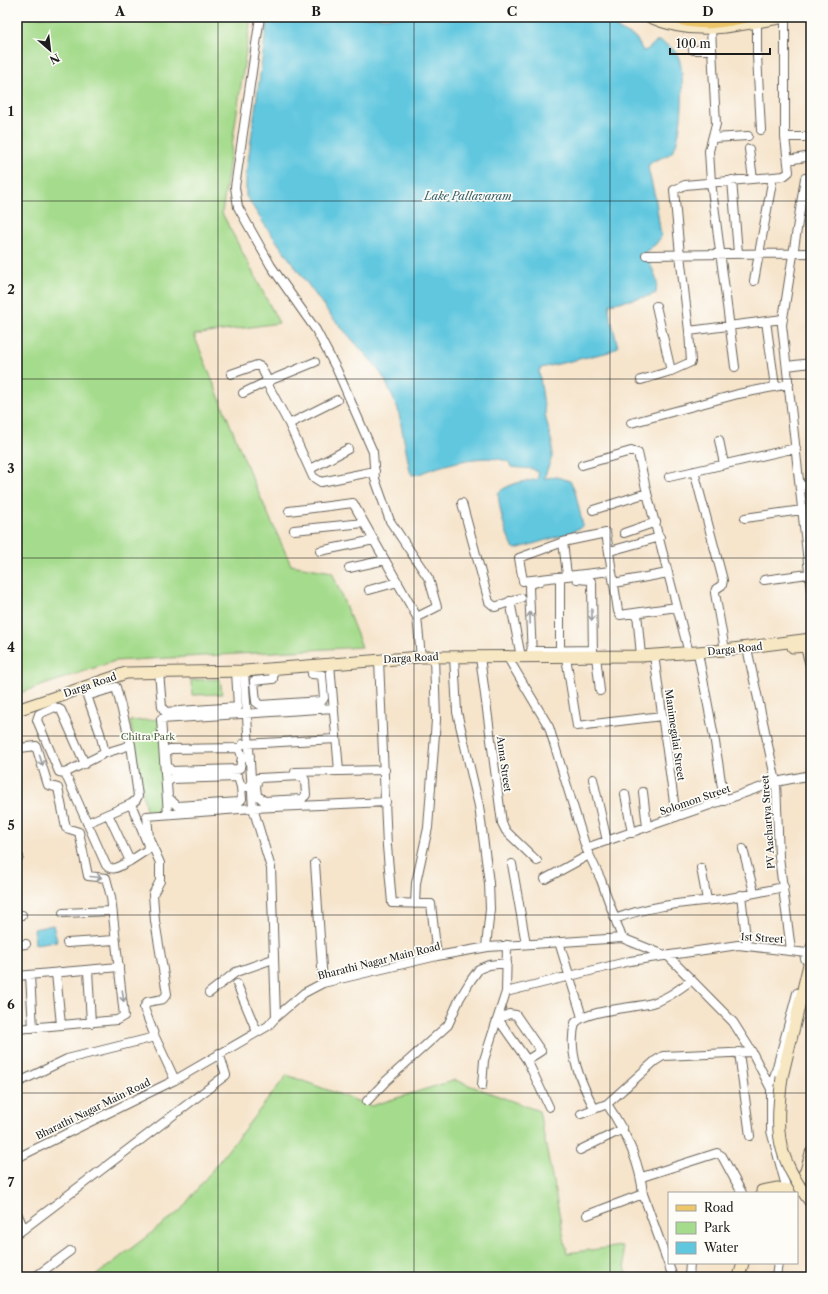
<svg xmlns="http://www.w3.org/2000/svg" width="828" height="1294" font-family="'Libre Caslon Text',serif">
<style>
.green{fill:#a5db8c;stroke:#607c54}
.water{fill:#61c7df;stroke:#3e727e}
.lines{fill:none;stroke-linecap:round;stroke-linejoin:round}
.street-casing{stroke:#686259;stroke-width:10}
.secondary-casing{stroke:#686259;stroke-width:13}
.primary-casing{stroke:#686259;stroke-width:14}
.street{stroke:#fff;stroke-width:8}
.secondary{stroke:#f7e8c3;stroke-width:11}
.primary{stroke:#ecc669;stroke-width:12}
.secondary-bridge-casing{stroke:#686259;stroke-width:13;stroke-linecap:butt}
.secondary-bridge{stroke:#f7e8c3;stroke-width:11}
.oneway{stroke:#999}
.grid{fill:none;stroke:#1c1c1c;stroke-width:1;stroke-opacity:0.55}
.labels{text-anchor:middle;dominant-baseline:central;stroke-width:3.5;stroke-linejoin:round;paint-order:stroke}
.street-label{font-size:10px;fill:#1c1c1c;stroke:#fdfcf7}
.park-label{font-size:10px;fill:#4c5f43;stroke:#fdfcf7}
.water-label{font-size:11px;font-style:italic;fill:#38606a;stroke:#fdfcf7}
.neatline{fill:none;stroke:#1c1c1c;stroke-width:1.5}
.grid-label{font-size:13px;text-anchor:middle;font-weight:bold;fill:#1c1c1c}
</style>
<rect width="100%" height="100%" fill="#fdfcf7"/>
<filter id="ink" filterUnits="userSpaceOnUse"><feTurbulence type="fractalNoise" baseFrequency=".025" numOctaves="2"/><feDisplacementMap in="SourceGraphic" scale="8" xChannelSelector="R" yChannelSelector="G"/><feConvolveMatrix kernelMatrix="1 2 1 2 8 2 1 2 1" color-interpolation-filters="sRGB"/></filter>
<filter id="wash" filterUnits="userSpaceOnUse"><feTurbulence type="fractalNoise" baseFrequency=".012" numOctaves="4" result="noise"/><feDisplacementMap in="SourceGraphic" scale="16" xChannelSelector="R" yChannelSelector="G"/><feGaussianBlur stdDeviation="0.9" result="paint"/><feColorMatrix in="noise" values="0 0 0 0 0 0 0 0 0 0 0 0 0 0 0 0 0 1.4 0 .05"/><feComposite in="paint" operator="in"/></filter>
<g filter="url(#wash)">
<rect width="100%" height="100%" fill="#f6e4cb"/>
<path class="green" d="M17,17H251L222,213L279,323L194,335L251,476L291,565L332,572L362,647L115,661L17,694Z
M220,679L222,694L192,695L191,680Z
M161,719L167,815L147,816L130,721Z
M287,1075L371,1106L455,1080L539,1111L567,1253L622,1246L627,1277H94L180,1211Z"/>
<path class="water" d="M269,17H596L636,38L643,51C650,50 652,43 659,41C667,45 674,48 678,56C686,71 683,139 672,152C667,157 656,159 650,163L648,168L656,201L661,237L656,244L644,253L654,272L657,282L656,293L649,296L610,304L609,311L618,347L609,352L541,368L539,371L546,419L552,443V457L544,478L557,477L570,481L575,491L583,526L570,533L516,549L513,547C504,530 500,512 498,493C508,484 522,481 536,480L538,478V473L533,469L511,467L509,462C486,453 455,462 432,469C425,471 420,475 412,475L410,471L398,409L385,380L375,365L331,316L264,224L246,196V176L266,31Z
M53,925L57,941L35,944L34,929Z"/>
</g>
<g filter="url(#ink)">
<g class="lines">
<defs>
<path id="street" d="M260,17L235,187L238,207L271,266L316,330L337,370L373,452L375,479L390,521L429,579L437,607L417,617L421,657
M757,22V55L761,130
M711,29L716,124L709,151L711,182L735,367
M693,50H712
M785,137H804L811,134
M713,138L748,136
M749,149L753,179
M788,160L811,156
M805,178L782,325L811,590
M732,180L738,253
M646,255L811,253
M754,281L773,177
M656,306L671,371L691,362L689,331L783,319
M766,321L775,387
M689,331L680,255L674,190L685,185L784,176L789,172L785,137V17
M315,362L271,380L268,385L289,424L313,477L321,482L375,471
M787,366L811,363
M231,374L257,365L261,367L269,383
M641,380L671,371
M243,393L268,381
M631,423L738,394L789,384
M289,424L337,400
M719,440L724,464
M582,465L631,451L638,453L647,493L689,653
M310,469L348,449
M694,471L723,580L722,585L716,589L715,593L725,650
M669,477L796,448
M801,486L811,485
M462,503L489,602L495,607L521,598
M593,510L647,493
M289,511L353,503L417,617
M745,518L802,510
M294,530L364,523
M624,533L656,522
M563,542L567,575
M320,551L374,540
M610,551L660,537
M349,568L385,560
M611,571L523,581L519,558L563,542L606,533L618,611L620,615L677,607
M577,579L590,580L592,583L593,656
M764,580L808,574
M614,583L668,573
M369,590L398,582
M510,601L521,657
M637,613L641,656
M747,648L776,782L779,857L791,950
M560,650V579
M531,651L593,650
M698,653L715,742L724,801
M654,655L676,817
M454,656L457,712L479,806L489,883L490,909L486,947
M596,656L600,691
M480,657L502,823L506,831L537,861
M532,657L529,588L531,584L540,581
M566,657L577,726L662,716
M508,658L549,727L586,848L601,880L622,938
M379,660L387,846L392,903L431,904L437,956
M274,669L273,679L254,681L256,702L260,705L322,701L324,698L322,675L312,674L311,666
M244,671L253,808L271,868L276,1017
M159,672L162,707L165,712L238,707L236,671
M84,687L100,733L105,753L65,773L106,865C113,873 121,865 130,861L108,814
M87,696L116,687L131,745
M17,741L20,748L36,746L48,785L58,788L66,828L79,832L88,876L106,878L111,897L124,1016L117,1020L17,1029
M243,744L336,739
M242,757L239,748L170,749L166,752L167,765L171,771L238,769L240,768L242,757L250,756
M339,771L385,770
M295,772L339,771L330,664
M65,773L59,772L37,720L39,714L55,707L61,710L85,764
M593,779L607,841
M241,787L238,777L171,779L167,783L168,797L177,806L239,802L242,799L241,787H256L257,795L264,801L302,799L306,795L305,780L302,776L258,778L256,787
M643,792L647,827
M625,794L632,833
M168,814L161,719L334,708
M87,823L131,804L136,800L138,796L131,745L105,753
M586,848L776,782L811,775
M743,849L754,892
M17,857H19
M130,861L147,850L148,845L131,804
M315,863L323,983
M512,864L526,944
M701,868L707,900
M545,879L589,855
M741,895L747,946
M415,904L416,883L428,828L436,720L434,657
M63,913L112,911
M17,916L22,915
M615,919C650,905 686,903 723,899C743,896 764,891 784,887
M559,942L582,1017
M67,943L115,940
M17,945L26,944
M805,959L811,946
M88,970L91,1023
M56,973L61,1025
M30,975L33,1028
M17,976L119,967
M237,984L257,1032
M506,992L630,961L738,945L807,953
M209,993L236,972L273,959
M739,1052L750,1136
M527,1060L541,1051L516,1015L509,1014L498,1019L527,1060L549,1107
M175,1080L155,1037L144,1008L147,1002L163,999L167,994L155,921L153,894L160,881V863L149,838L147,816L253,808L386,802
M17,1083L67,1059L155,1037
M482,1086L484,1060L506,992L507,945
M771,1089L797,993
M367,1101L386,1081L448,1025L460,998L471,980L479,969L489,965L507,963
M594,1108C581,1082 567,1053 575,1023C587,1010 634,1008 652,1003C667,999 679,989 692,980
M581,1114L607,1104L655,1061L663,1056L752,1052
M580,1150L623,1129
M17,1158L175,1080L268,1026L276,1017L304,993L323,983L437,956L488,947L622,938L669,957L733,1022L752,1052L771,1089V1131L787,1190
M642,1177L717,1153L722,1156L742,1193
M643,1194L673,1277
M17,1213L24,1229
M587,1215L643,1194C640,1161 625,1131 607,1104
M17,1234L226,1075L219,1053
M35,1277L70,1251
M689,1277L690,1263
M776,1277L778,1263"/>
<path id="secondary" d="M650,17C697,38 736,25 785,17
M793,647L806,646L811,663
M17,710L126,673L244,671L421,657L641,656L725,650L811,639
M782,1077L811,956
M762,1193V1191L778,1188L787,1190L795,1189L806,1171L811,1153
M739,1277L743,1263"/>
<path id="primary" d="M674,17C698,26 721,22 745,17"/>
</defs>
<use href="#street" class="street-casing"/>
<use href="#secondary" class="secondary-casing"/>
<use href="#primary" class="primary-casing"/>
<use href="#street" class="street"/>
<use href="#secondary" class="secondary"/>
<use href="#primary" class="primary"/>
<defs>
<path id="secondary-bridge" d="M782,1077C775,1135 776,1155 811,1203"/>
</defs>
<use href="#secondary-bridge" class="secondary-bridge-casing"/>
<use href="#secondary-bridge" class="secondary-bridge"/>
</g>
<defs><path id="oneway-shaft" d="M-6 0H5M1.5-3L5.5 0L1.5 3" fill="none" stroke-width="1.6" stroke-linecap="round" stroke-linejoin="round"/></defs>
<g class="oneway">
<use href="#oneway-shaft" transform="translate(592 615) rotate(89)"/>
<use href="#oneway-shaft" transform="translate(530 618) rotate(-92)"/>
<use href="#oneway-shaft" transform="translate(41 760) rotate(73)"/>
<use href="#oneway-shaft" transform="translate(96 877) rotate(5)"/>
<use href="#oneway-shaft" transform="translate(123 996) rotate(83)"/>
</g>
</g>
<path class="grid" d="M218,17V1277M414,17V1277M610,17V1277M17,201H811M17,379H811M17,558H811M17,736H811M17,915H811M17,1093H811"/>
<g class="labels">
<g class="street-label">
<text transform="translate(735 649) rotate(-6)">Darga Road</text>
<text transform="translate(411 658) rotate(-3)">Darga Road</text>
<text transform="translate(90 685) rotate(-19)">Darga Road</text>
<text transform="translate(675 735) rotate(82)">Manimegalai Street</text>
<text transform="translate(504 764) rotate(82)">Anna Street</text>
<text transform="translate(695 800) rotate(-19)">Solomon Street</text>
<text transform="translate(768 822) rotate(-94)">PV Aachartya Street</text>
<text transform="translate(762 938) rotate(4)">1st Street</text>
<text transform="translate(379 961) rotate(-14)">Bharathi Nagar Main Road</text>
<text transform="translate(93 1109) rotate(-26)">Bharathi Nagar Main Road</text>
</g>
<g class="park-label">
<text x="148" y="736">Chitra Park</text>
</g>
<g class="water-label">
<text x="468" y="196">Lake Pallavaram</text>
</g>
</g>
<rect width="828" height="1294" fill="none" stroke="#fdfcf7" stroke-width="44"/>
<rect x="668" y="1192" width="130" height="72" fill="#fdfcf7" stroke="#a3a29f"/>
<rect x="676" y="1205" width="20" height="6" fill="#ecc669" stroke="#a3a29f"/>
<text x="704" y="1212" font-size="12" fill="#1c1c1c">Road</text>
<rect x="676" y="1222" width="20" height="12" fill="#a5db8c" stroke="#a3a29f"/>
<text x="704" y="1232" font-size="12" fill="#1c1c1c">Park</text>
<rect x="676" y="1242" width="20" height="12" fill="#61c7df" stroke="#a3a29f"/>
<text x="704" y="1252" font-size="12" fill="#1c1c1c">Water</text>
<g transform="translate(50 50) rotate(152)" stroke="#fdfcf7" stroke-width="3" paint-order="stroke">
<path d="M0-3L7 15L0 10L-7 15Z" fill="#1c1c1c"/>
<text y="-6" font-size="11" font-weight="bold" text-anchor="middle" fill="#1c1c1c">N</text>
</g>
<path d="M670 48v6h100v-6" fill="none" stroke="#1c1c1c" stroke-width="2"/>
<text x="676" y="48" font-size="12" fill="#1c1c1c" stroke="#fdfcf7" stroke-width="3" paint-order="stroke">100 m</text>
<rect x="22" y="22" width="784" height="1250" class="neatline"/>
<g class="grid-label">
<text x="120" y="16">A</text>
<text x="316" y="16">B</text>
<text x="512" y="16">C</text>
<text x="708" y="16">D</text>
<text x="11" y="116">1</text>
<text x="11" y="294">2</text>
<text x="11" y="473">3</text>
<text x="11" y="652">4</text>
<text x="11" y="830">5</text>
<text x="11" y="1009">6</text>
<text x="11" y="1187">7</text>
</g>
</svg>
